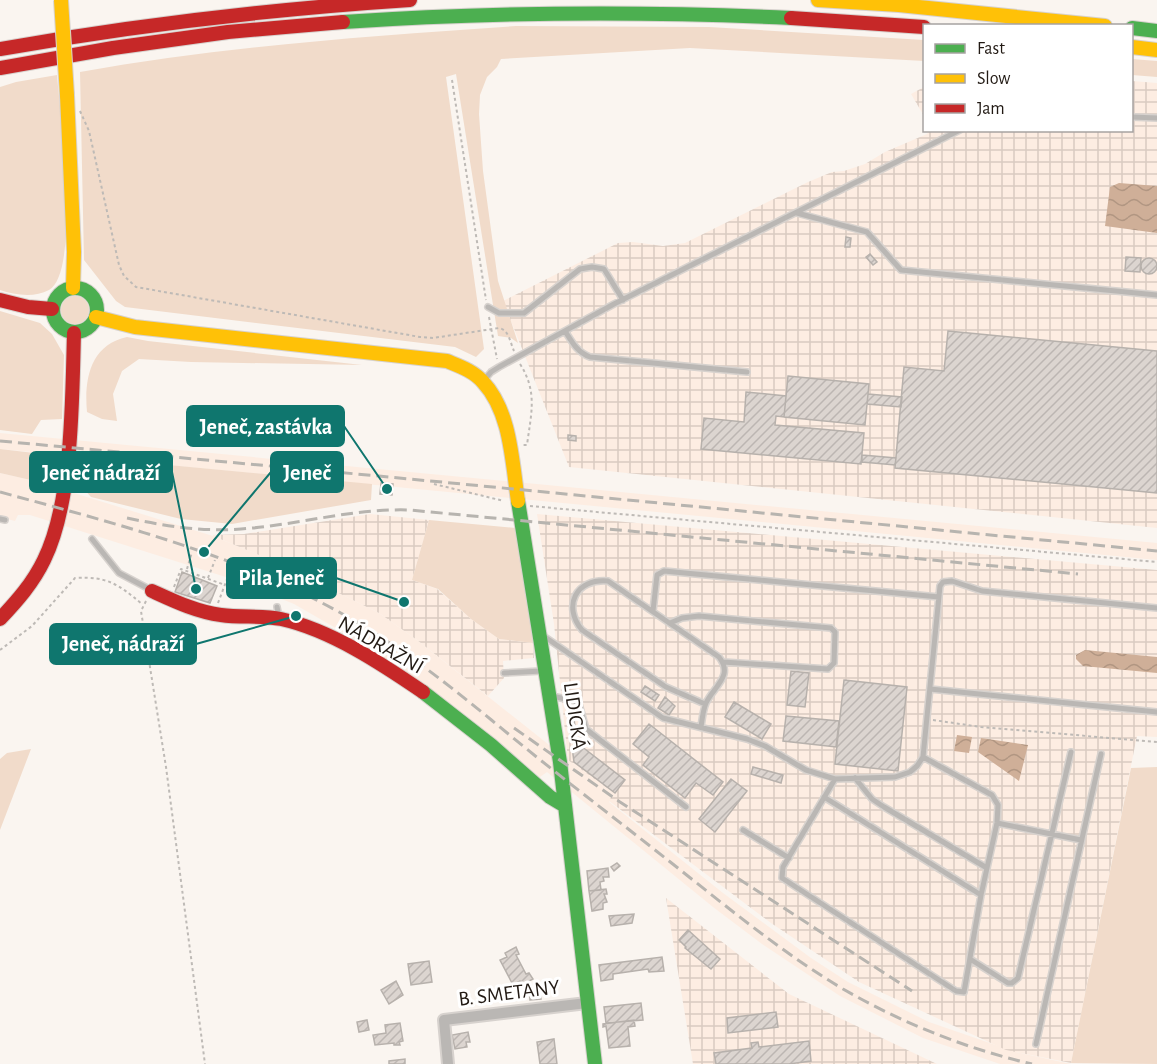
<svg xmlns="http://www.w3.org/2000/svg" width="1157" height="1064" font-family="'Alegreya Sans',sans-serif">
<style>
.built{fill:#fdede2}
.industrial{fill:url(#industrial-grid)}
.green{fill:#f1dbca}
.water{fill:url(#water-waves)}
.building{fill:url(#building-hatch);stroke:#b7b1ac;stroke-width:1.5}
.lines{fill:none;stroke-linecap:round;stroke-linejoin:round}
.lane-casing{stroke:#d7d2ce;stroke-width:8}
.street-casing{stroke:#d7d2ce;stroke-width:14}
.fast-casing{stroke:#d7d2ce;stroke-width:16}
.slow-casing{stroke:#d7d2ce;stroke-width:16}
.jam-casing{stroke:#d7d2ce;stroke-width:16}
.path{stroke:#bebab6;stroke-width:2;stroke-dasharray:3 3;stroke-linecap:butt}
.lane{stroke:#bab7b4;stroke-width:5}
.street{stroke:#bab7b4;stroke-width:10}
.fast{stroke:#4caf50;stroke-width:14}
.slow{stroke:#ffc107;stroke-width:14}
.jam{stroke:#c62828;stroke-width:14}
.rail{stroke:#b7b4af;stroke-width:3;stroke-dasharray:12 6;stroke-linecap:butt}
.slow-bridge-casing{stroke:#d7d2ce;stroke-width:16;stroke-linecap:butt}
.slow-bridge{stroke:#ffc107;stroke-width:14}
.labels{text-anchor:middle;dominant-baseline:central;stroke-width:6;stroke-linejoin:round;paint-order:stroke}
.street-label{font-size:21px;fill:#221a14;stroke:#fff}
.leader{fill:none;stroke:#0f766e;stroke-width:2}
.callout-dot{fill:#0f766e;stroke:#fff;stroke-width:2}
.callout{fill:#0f766e;stroke:#0f766e;stroke-width:2}
.callout-label{font-size:22px;text-anchor:middle;font-weight:bold;fill:#fff}
</style>
<defs>
<pattern id="industrial-grid" width="8" height="8" patternUnits="userSpaceOnUse" patternTransform="scale(1.5)"><rect width="8" height="8" fill="#fdede2"/><path d="M0 4h8M4 0v8" fill="none" stroke="#d9cbc1"/></pattern>
<pattern id="water-waves" width="16" height="10" patternUnits="userSpaceOnUse" patternTransform="scale(1.5)"><rect width="16" height="10" fill="#cfaf98"/><path d="M0 5q4-4 8 0t8 0" fill="none" stroke="#b19682"/></pattern>
<pattern id="building-hatch" width="6" height="6" patternUnits="userSpaceOnUse" patternTransform="scale(1.5)"><rect width="6" height="6" fill="#dcd5d0"/><path d="M-1 1l2-2M0 6l6-6M5 7l2-2" fill="none" stroke="#bcb6b2"/></pattern>
</defs>
<rect width="100%" height="100%" fill="#faf5f0"/>
<path class="built" d="M0,433L1157,543V560L0,449Z
M0,473L35,481L213,536L276,562L379,613L417,640L568,760L615,793L609,802L723,893L811,958L848,982L929,1022L1016,1052L1071,1064H1000L923,1038L840,996L762,944L713,907L547,772L540,777L431,691L348,635L294,604L232,579L30,515H18L15,521L0,517Z"/>
<path class="industrial" d="M1132,81L1157,83V528L569,467L503,301L618,243L633,242L663,246L685,243L808,182L832,172L844,171L865,164L885,152L927,134L929,131L1132,130Z
M924,87V116L911,94Z
M370,514L429,520L412,580L437,589L471,619L499,639L533,643L534,658L503,661L504,678L488,696L417,640L379,613L276,562L213,536V535L244,534Z
M537,514L1157,570V737L1137,736L1071,1063L1006,1050L859,982L771,923L609,801L614,793L568,760L554,624Z
M666,898L789,994L937,1064H693Z"/>
<path class="green" d="M516,26L709,27L924,40V61L690,48L501,59L497,67L487,77L480,95L479,114L483,171L498,281L518,343L511,338L498,336L456,74L446,77L484,349L476,357L455,347L125,307L116,301L84,260L80,72C224,46 370,36 516,26Z
M1132,59L1157,61V77L1132,75Z
M57,75C60,112 81,272 49,290C34,298 15,295 0,290V87L16,82Z
M61 310a14 14 0 1 1 28 0a14 14 0 1 1-28 0Z
M0,311L40,323L52,334L64,355L62,419L41,420L32,434L0,430Z
M127,337L148,341L362,365L191,362L139,359L122,371L113,394L117,421L102,419L87,412C84,380 90,345 127,337Z
M0,449L43,454L35,481L0,473Z
M84,457L372,484L371,500L232,524L181,519L91,497L82,487Z
M429,520L516,528L533,643L499,639L471,619L438,589L412,580Z
M31,749L0,830V759L7,753Z
M1157,767V1064L1071,1063L1131,768Z"/>
<path class="water" d="M1119,183L1157,186V233L1105,226L1110,187Z
M1085,650L1157,657V673L1083,666L1076,659V655Z
M957,735L972,737L969,753L954,751Z
M981,738L1028,745L1019,781L978,752Z"/>
<path class="building" d="M846,237L851,238L850,247H845Z
M870,254L877,262L873,265L866,257Z
M1126,257L1141,258L1140,272L1125,271Z
M1141 266a8 8 0 1 1 16 0a8 8 0 1 1-16 0Z
M948,331L1157,351V493L895,468L904,367L944,371Z
M788,376L869,384L865,425L784,417Z
M746,392L786,396L784,417L776,416L775,425L864,433L861,464L701,449L704,418L744,422Z
M868,394L902,397L901,407L867,404Z
M568,435L576,436V441L568,440Z
M862,455L896,458L895,465L862,462Z
M381,483L393,484L392,495L380,494Z
M182,572L217,586L210,603L175,592Z
M791,671L809,673L805,707L787,705Z
M844,680L907,687L898,771L835,764Z
M645,686L659,695L655,701L641,692Z
M665,697L675,706L669,715L658,708Z
M734,702L771,724L762,739L725,717Z
M786,716L839,721L836,747L783,741Z
M569,719H574L576,734L571,735Z
M649,724L723,782L713,795L696,783L685,798L643,765L649,757L633,744Z
M581,746L625,780L615,793L574,762L572,747Z
M753,767L783,775L781,783L751,774Z
M731,779L747,791L715,832L699,819Z
M617,863L620,866L614,871L611,867Z
M608,868L609,877H603L604,881L600,882L601,890L589,891L587,871Z
M606,889L607,894H604L607,902L603,903V909L592,911L589,891Z
M634,914L632,923L611,926L609,916Z
M688,930L720,959L711,969L685,948L686,947L679,940Z
M516,947L519,954L516,955L526,974L529,973L533,979L522,985L520,981L513,985L500,960L507,957L505,953Z
M662,957L664,971L649,972L648,969L613,974V979L601,981L599,965Z
M429,961L432,982L411,985L408,964Z
M396,981L403,995L389,1004L381,990Z
M539,988L541,999L530,1000L529,989Z
M641,1003L643,1020L606,1023L604,1007Z
M776,1012L778,1027L728,1033L727,1018Z
M367,1020L369,1030L359,1032L357,1022Z
M634,1020L635,1026L628,1027L630,1046L609,1048L606,1026L603,1027V1024Z
M400,1023L403,1041L399,1042L400,1045H394V1043L375,1045L373,1035L386,1033L385,1025Z
M468,1032L470,1042H466L467,1047L455,1049L452,1035Z
M554,1039L557,1064H540L537,1042Z
M809,1041L811,1061L789,1064H716L714,1053L752,1048L751,1043L758,1042L759,1047Z
M405,1059V1064H389V1061Z"/>
<g class="lines">
<defs>
<path id="lane" d="M1132,117L1157,118
M797,213L867,232L901,270L1157,295
M488,307L499,313H524L580,269L592,267L604,269L623,300
M565,331C572,342 577,352 590,357L747,372
M485,379L491,372L499,367L614,304L960,130
M0,519L5,520
M92,539L119,573L151,590
M277,607L279,617
M653,611L657,575L664,571L939,597
M670,623L682,618L699,616L831,628L835,632L834,663L828,669L723,662
M542,635L663,718L747,739L765,746L806,770L835,779L895,777L910,772L917,766L923,757L940,586L943,582L952,581L982,591L1157,608
M504,673L542,671
M930,689L1157,712
M552,696L575,701L579,704L586,729L686,807
M701,727C702,720 703,710 706,703C714,686 734,676 719,657L608,581C576,578 562,606 582,630L666,687L705,704
M855,778L872,799L884,807L987,868
M835,779L783,867L782,878L956,991L964,992L981,895L997,823L998,805L992,795L923,757
M824,797L981,895
M997,823L1081,840
M743,830L789,858
M970,959L1008,983H1012L1018,978L1071,752
M1036,1044L1101,754"/>
<path id="street" d="M448,1064L444,1020L587,1003"/>
<path id="fast" d="M343,22C493,12 642,11 791,18
M1132,28L1157,31
M53 310a22 22 0 1 1 44 0a22 22 0 1 1-44 0Z
M518,501L560,762L595,1064
M423,692L491,745L550,797L565,806"/>
<path id="slow" d="M818,0L899,5L1105,26
M1132,47L1157,50
M67,95L74,252L73,288
M96,317L135,327L447,361C459,366 474,371 483,382C511,412 512,462 518,501"/>
<path id="jam" d="M791,18L924,27
M0,49C136,25 272,9 410,0
M0,68L113,48L228,32L343,22
M0,300L28,307L52,309
M152,591C174,601 197,612 221,615C241,618 261,615 281,619C331,630 382,664 423,692
M0,619C17,601 33,583 44,560C73,501 72,399 74,333"/>
</defs>
<use href="#lane" class="lane-casing"/>
<use href="#street" class="street-casing"/>
<use href="#fast" class="fast-casing"/>
<use href="#slow" class="slow-casing"/>
<use href="#jam" class="jam-casing"/>
<path class="path" d="M452,80L486,300
M80,111L89,131L119,265L124,276L136,287L420,337L433,338L499,328C509,330 510,342 514,351
M489,317L497,359
M520,364C538,392 531,414 527,445H521
M434,484L504,501
M530,506L1157,562
M187,569L192,552
M208,578L215,560
M174,587L181,569L225,585
M146,601L141,611L166,767L205,1064
M218,603L232,566
M0,650L32,626L75,578C107,576 118,584 142,604
M933,720L981,727L1157,742"/>
<use href="#lane" class="lane"/>
<use href="#street" class="street"/>
<use href="#fast" class="fast"/>
<use href="#slow" class="slow"/>
<use href="#jam" class="jam"/>
<path class="rail" d="M0,441L389,477L1157,551
M0,492C132,528 270,563 385,640C433,671 478,709 523,746C571,785 621,823 669,861C726,906 781,952 843,989C902,1023 967,1049 1032,1064
M127,518C165,526 202,532 241,529C298,525 353,508 410,510L1078,574
M514,728L620,802L912,991"/>
<defs>
<path id="slow-bridge" d="M61,0L67,95"/>
</defs>
<use href="#slow-bridge" class="slow-bridge-casing"/>
<use href="#slow-bridge" class="slow-bridge"/>
</g>
<g class="labels">
<g class="street-label">
<text transform="translate(381 645) rotate(30)">NÁDRAŽNÍ</text>
<text transform="translate(575 716) rotate(82)">LIDICKÁ</text>
<text transform="translate(509 993) rotate(-7)">B. SMETANY</text>
</g>
</g>
<path class="leader" d="M387 489L344 426M196 589L172 472M204 552L271 472M404 602L336 578M296 616L196 644"/>
<g class="callout-dot">
<circle cx="387" cy="489" r="6"/>
<circle cx="196" cy="589" r="6"/>
<circle cx="204" cy="552" r="6"/>
<circle cx="404" cy="602" r="6"/>
<circle cx="296" cy="616" r="6"/>
</g>
<g class="callout">
<rect x="187" y="406" width="157" height="40" rx="6"/>
<rect x="30" y="452" width="142" height="40" rx="6"/>
<rect x="271" y="452" width="72" height="40" rx="6"/>
<rect x="227" y="558" width="109" height="40" rx="6"/>
<rect x="50" y="624" width="146" height="40" rx="6"/>
</g>
<g class="callout-label">
<text x="266" y="434">Jeneč, zastávka</text>
<text x="101" y="480">Jeneč nádraží</text>
<text x="307" y="480">Jeneč</text>
<text x="281" y="585">Pila Jeneč</text>
<text x="123" y="651">Jeneč, nádraží</text>
</g>
<rect x="923" y="24" width="210" height="108" fill="#ffffff" stroke="#a7a3a1" stroke-width="1.5"/>
<rect x="935" y="44" width="30" height="9" fill="#4caf50" stroke="#a7a3a1" stroke-width="1.5"/>
<text x="977" y="54" font-size="18" fill="#221a14">Fast</text>
<rect x="935" y="74" width="30" height="9" fill="#ffc107" stroke="#a7a3a1" stroke-width="1.5"/>
<text x="977" y="84" font-size="18" fill="#221a14">Slow</text>
<rect x="935" y="104" width="30" height="9" fill="#c62828" stroke="#a7a3a1" stroke-width="1.5"/>
<text x="977" y="114" font-size="18" fill="#221a14">Jam</text>
</svg>
